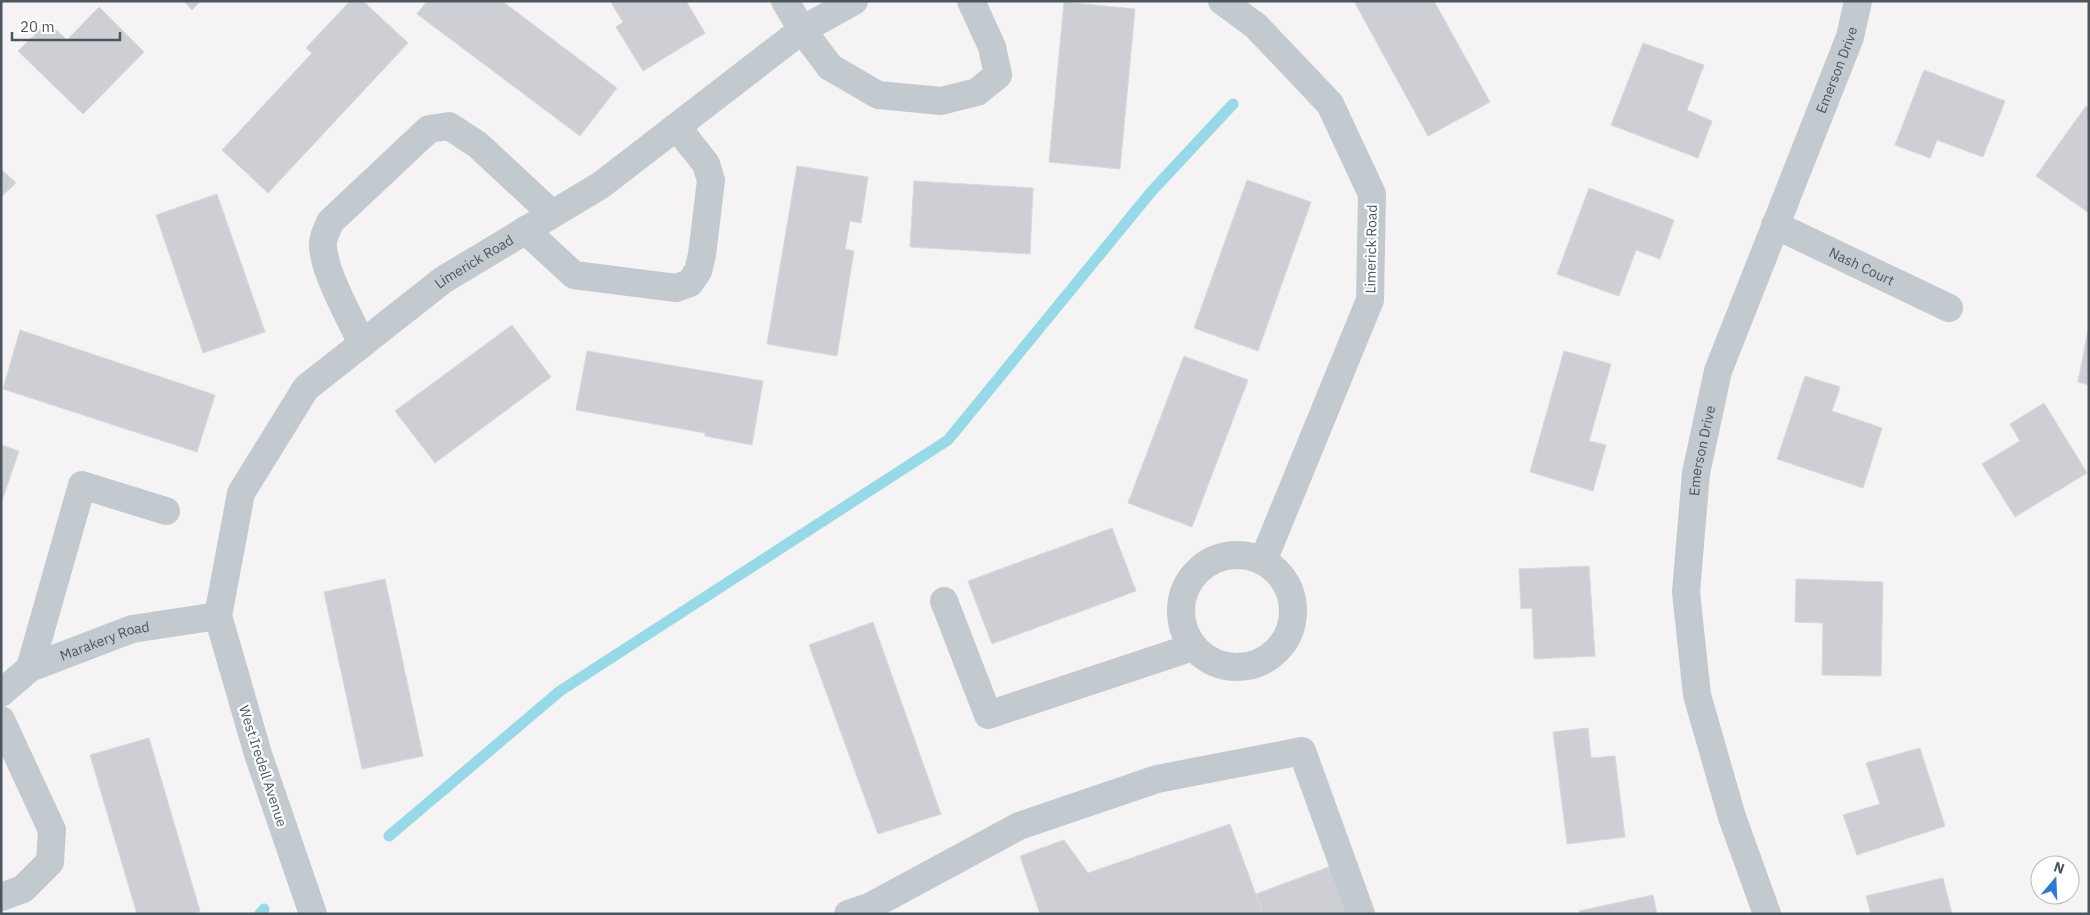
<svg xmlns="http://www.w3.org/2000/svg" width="2090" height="915" font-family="'IBM Plex Sans',sans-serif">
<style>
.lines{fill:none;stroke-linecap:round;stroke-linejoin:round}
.stream{stroke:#96d9e7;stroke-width:11}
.building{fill:#cdcfd4;stroke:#d7d9dd}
.minor{stroke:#c2cad0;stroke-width:28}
.labels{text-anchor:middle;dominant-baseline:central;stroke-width:4.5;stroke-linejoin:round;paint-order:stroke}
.street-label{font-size:14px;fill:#4b565f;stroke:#fff}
</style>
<rect width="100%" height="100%" fill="#f5f3f3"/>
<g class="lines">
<path class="stream" d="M389,836L560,691L948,440L1151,192L1233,104
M260,914L264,909"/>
</g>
<path class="building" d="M184,1H201L192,10Z
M350,1H363L408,43L268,193L222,150L312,53L306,48Z
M427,1H502L617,88L580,136L417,14Z
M610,1H686L705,33L643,71L616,27L623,22Z
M1354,1H1434L1490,102L1428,136Z
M1064,2L1135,9L1120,169L1049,162Z
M99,7L144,52L83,114L18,51L48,22L67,40Z
M1643,43L1704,65L1687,110L1712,121L1698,158L1611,125Z
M1924,70L2005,101L1983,157L1937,140L1930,158L1895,145Z
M2086,106L2089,108V213L2036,176Z
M797,166L868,177L861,223L850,221L845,249L854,251L837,356L767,344Z
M1,169L16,183L1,197Z
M1247,180L1311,202L1258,351L1194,328Z
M914,181L1033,188L1030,254L910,247Z
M1589,188L1674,220L1660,259L1636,250L1619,296L1557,274Z
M217,194L265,332L203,353L156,215Z
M512,325L551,377L435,463L395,411Z
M2089,325V385L2078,382Z
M20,330L215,395L197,452L3,389Z
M587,351L763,381L752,445L705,436V433L576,410Z
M1564,351L1611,364L1589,441L1606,445L1593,491L1530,472Z
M1184,356L1248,380L1192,527L1128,503Z
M1805,376L1840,387L1832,411L1882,428L1863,488L1777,459Z
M2044,403L2087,473L2015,517L1982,464L2020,441L2010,424Z
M1,445L19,451L1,504Z
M1112,528L1136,591L992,644L968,581Z
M1589,566L1595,656L1534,659L1532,608L1521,609L1519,569Z
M385,579L423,756L362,769L324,592Z
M1796,579L1883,582L1881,676L1822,675L1823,623L1795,622Z
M873,622L941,814L878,834L809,645Z
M1588,728L1591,758L1615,756L1625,837L1567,844L1553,732Z
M149,738L200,911L192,914H137L90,755Z
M1920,748L1945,826L1857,855L1843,815L1880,804L1866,763Z
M1230,824L1263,914H1040L1020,856L1064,840L1088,873Z
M1334,865L1351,914H1263L1256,894Z
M1943,878L1952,914H1871L1866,896Z
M1653,895L1657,914H1580L1579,911Z"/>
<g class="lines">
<g class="minor">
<path d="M785,1L802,30L830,67L878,95L941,101L977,92L998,75L992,47L971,1"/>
<path d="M1222,1L1256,26L1330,104L1372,194L1370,300L1263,561"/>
<path id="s1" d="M1775,225L1949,308"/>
<path d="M525,230L574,275L676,288L690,283L698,271L702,255L711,180L706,164L677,127"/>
<path d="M362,344C350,317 325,275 323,247C322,239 327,230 330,222L429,129L449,126L478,145L552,214"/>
<circle cx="1237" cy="611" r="56"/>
<path d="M944,601L988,715L1193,647"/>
<path d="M30,668L82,485L166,511"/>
<path id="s2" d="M1,693L30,668L132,629L218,616"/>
<path d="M1,720L52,830L50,862L23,889L1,897"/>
<path id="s3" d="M313,914L258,754L218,616L241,493L306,388L443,280L601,185L802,30L854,1"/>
<path d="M848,914L869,907L1019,826L1157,779L1302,751L1361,914"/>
<path id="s4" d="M1767,914L1732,817L1697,695L1686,592L1696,473L1718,371L1850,37L1858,1"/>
</g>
</g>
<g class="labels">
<g class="street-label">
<text stroke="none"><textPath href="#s4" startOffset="881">Emerson Drive</textPath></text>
<text transform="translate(1371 249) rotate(-89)">Limerick Road</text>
<text stroke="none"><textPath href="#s3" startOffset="772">Limerick Road</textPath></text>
<text stroke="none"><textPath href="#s1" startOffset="96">Nash Court</textPath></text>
<text stroke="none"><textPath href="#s4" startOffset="476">Emerson Drive</textPath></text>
<text stroke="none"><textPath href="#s2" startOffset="118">Marakery Road</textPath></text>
<text transform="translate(263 766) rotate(72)">West Iredell Avenue</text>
</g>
</g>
<rect width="2090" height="915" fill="none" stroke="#4b565f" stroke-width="5"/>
<g transform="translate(2055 880) rotate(19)"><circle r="24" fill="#ffffff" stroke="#b7bbbf"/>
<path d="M0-4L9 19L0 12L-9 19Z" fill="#287ad9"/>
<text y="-8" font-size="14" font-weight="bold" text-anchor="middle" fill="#4b565f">N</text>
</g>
<path d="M12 32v8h108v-8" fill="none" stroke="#4b565f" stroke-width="2.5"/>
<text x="20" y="32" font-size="15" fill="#4b565f" stroke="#ffffff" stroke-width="4" paint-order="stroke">20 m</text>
</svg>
